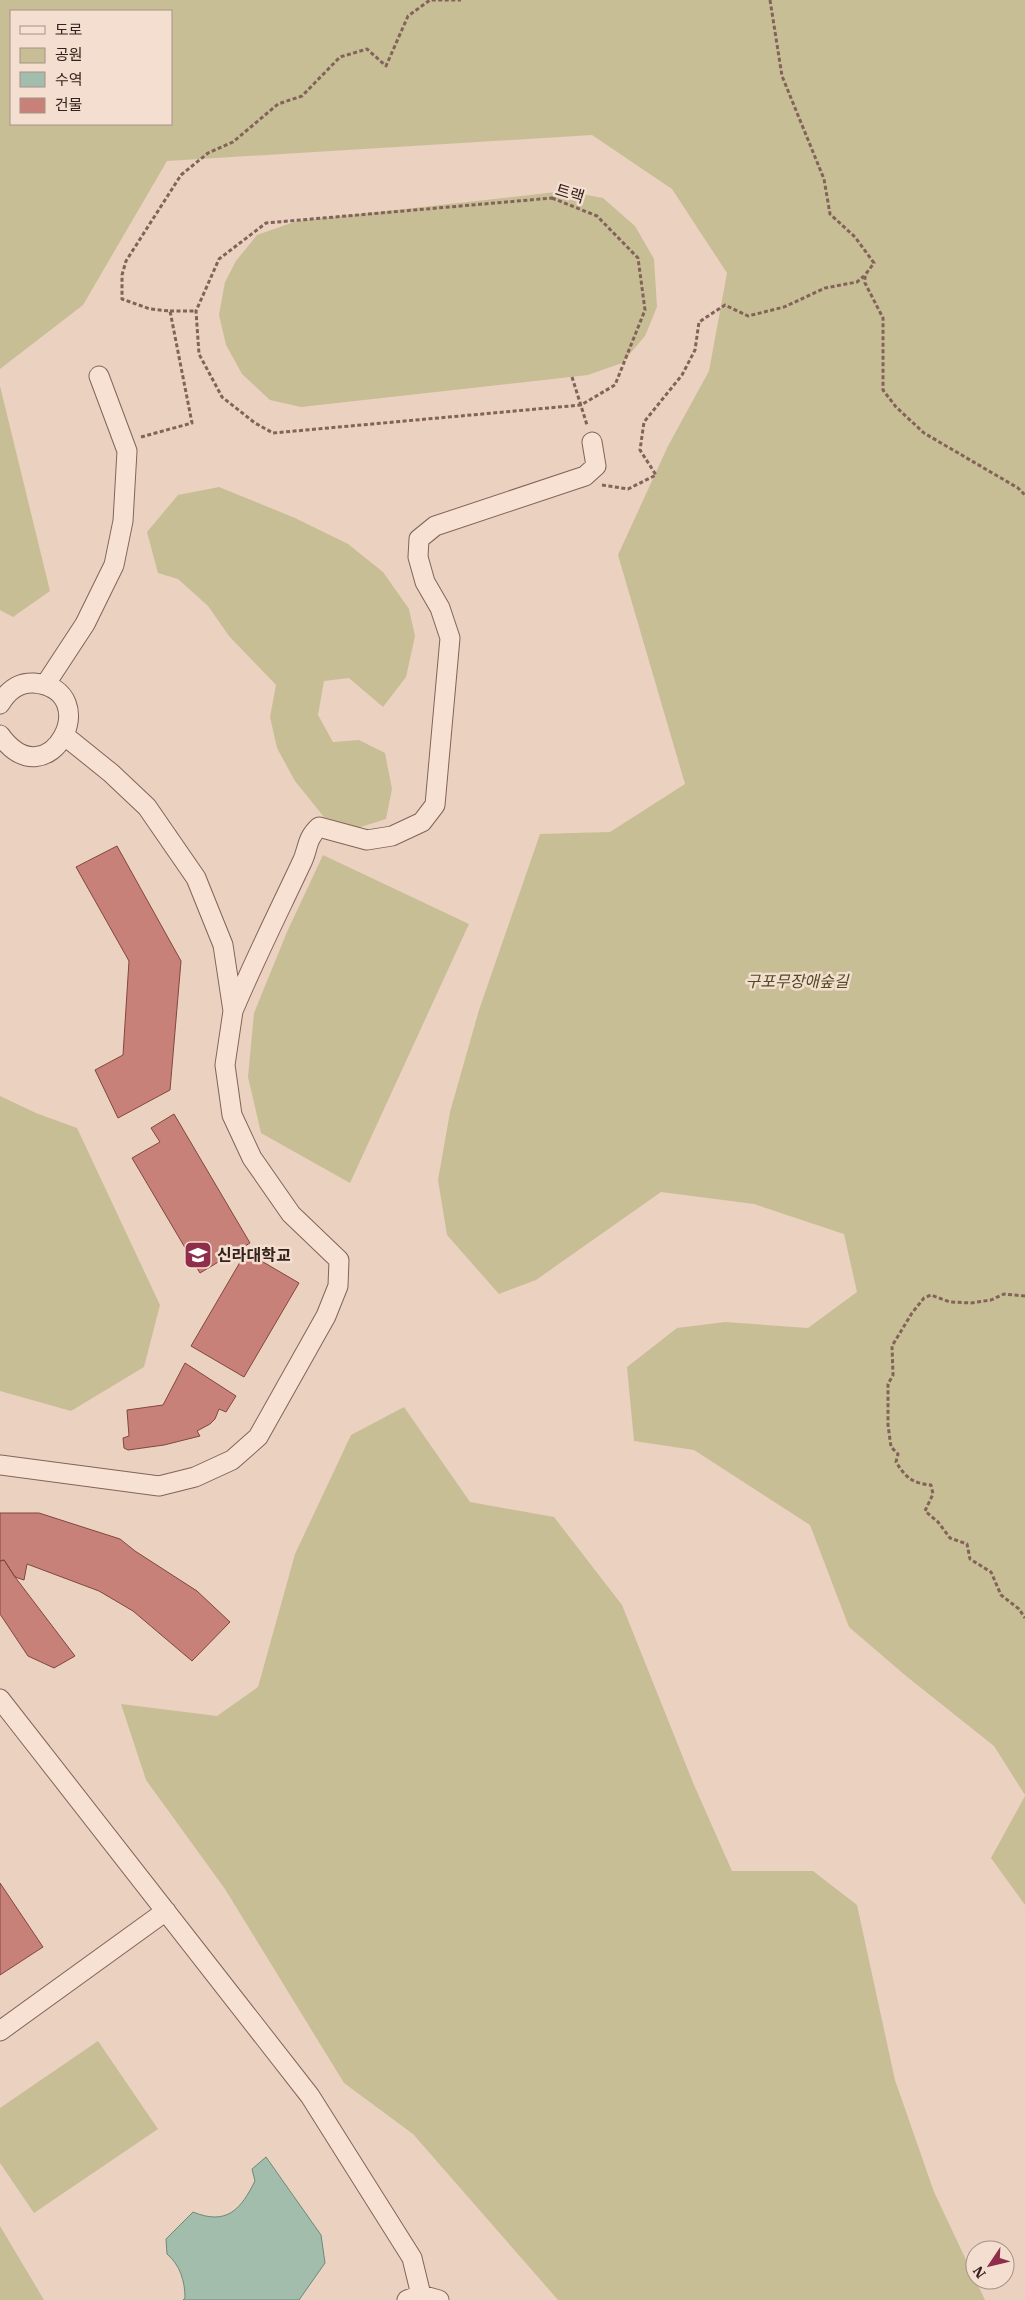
<svg xmlns="http://www.w3.org/2000/svg" width="1025" height="2300" font-family="'IBM Plex Serif','Noto Sans KR',serif">
<style>
.green{fill:#c8be95;fill-rule:evenodd}
.water{fill:#a3bdad;stroke:#6b8a79}
.building{fill:#c78178;stroke:#814640}
.lines{fill:none;stroke-linecap:round;stroke-linejoin:round}
.minor-casing{stroke:#836359;stroke-width:21}
.path{stroke:#836359;stroke-width:3;stroke-dasharray:4 2.5;stroke-linecap:butt}
.minor{stroke:#f6e1d3;stroke-width:19}
.labels{text-anchor:middle;dominant-baseline:central;stroke-width:5;stroke-linejoin:round;paint-order:stroke}
.street-label{font-size:16px;fill:#33211d;stroke:#f3decf}
.park-label{font-size:16px;font-style:italic;fill:#4f4c24;stroke:#f3decf}
.poi-label{font-size:16px;font-weight:bold;fill:#33211d;stroke:#f3decf;text-anchor:start}
</style>
<rect width="100%" height="100%" fill="#ebd1c0"/>
<path class="green" d="M0,0H1025V1795L994,1746L906,1676L849,1627L810,1525L694,1450L634,1441L627,1367L677,1328L725,1322L808,1328L857,1292L844,1234L754,1204L661,1192L536,1280L499,1294L447,1235L438,1180L450,1112L479,1010L540,834L610,832L685,784L618,555L668,446L709,371L727,273L672,189L592,135L167,161L83,305L0,369ZM11,11H171V124H11Z
M565,191L603,198L635,226L654,259L657,307L645,336L622,363L588,375L301,407L270,400L242,374L226,345L219,315L225,282L236,261L257,235L297,221Z
M0,386L50,591L13,617L0,610Z
M219,487L295,518L348,544L383,572L409,609L415,636L406,677L383,707L349,678L324,681L318,715L333,742L359,740L385,753L392,789L386,819L357,828L324,817L295,781L277,748L270,717L276,685L229,636L208,606L178,579L158,573L147,532L178,495Z
M323,855L469,924L350,1183L261,1133L248,1077L254,1013L287,932Z
M0,1096L36,1113L77,1128L160,1305L144,1367L71,1411L0,1391Z
M404,1407L470,1502L554,1517L622,1605L694,1785L732,1871H813L857,1905L895,2080L934,2192L985,2300H558L413,2134L344,2083L225,1889L146,1780L121,1704L217,1716L258,1687L295,1554L351,1435Z
M1025,1796V1905L991,1858Z
M98,2041L158,2129L34,2213L0,2163V2108Z
M0,2226L44,2300H0Z"/>
<path class="water" d="M266,2157L321,2235L325,2263L299,2300H183L185,2298C185,2281 180,2265 167,2254L166,2239L193,2212C227,2226 241,2209 255,2181L252,2169Z"/>
<path class="building" d="M117,846L181,961L170,1090L118,1118L95,1070L123,1055L129,961L76,867Z
M174,1114L250,1243L200,1273L132,1158L160,1142L151,1128Z
M246,1252L299,1283L244,1377L191,1346Z
M185,1363L236,1396L226,1412L219,1409L215,1419L210,1424L197,1431L200,1436L164,1445L128,1450L124,1448L123,1438L129,1436L127,1410L163,1405Z
M0,1513H39L120,1539L135,1551L197,1591L230,1622L192,1661L133,1611L99,1591L27,1564L24,1580L15,1577L4,1560L0,1561Z
M4,1560L15,1577L75,1656L54,1668L28,1656L0,1614V1561Z
M0,1883L43,1947L0,1975Z"/>
<g class="lines">
<defs>
<path id="minor" d="M45,685L85,624L114,565L123,521L127,451L99,376
M0,704C7,692 18,682 34,683C107,690 49,803 0,735
M233,1011C254,961 278,913 301,864C309,849 305,840 319,827L367,840L392,836L422,822L435,805L450,638L440,608L425,582L418,557L419,539L435,526L585,476L596,466L592,442
M0,1465L159,1486L195,1477L232,1460L258,1437L326,1316L338,1286L339,1260L291,1214L252,1158L232,1115L225,1065L233,1011L223,945L196,878L147,807L111,773L65,736
M0,1699L310,2096L412,2258L421,2295
M0,2031L166,1911
M407,2300L421,2295L439,2300"/>
</defs>
<use href="#minor" class="minor-casing"/>
<path class="path" d="M770,0L782,76L824,179L830,214L855,237L874,263L865,275V283L883,318V390L896,407L924,433L1018,488L1025,495
M552,198L597,216L638,258L645,310L615,385L581,405L273,433L255,423L222,397L199,354L196,311L219,259L266,223Z
M170,311H196
M572,377L587,425
M141,437L192,423L170,311L150,309L122,299V275L126,261L181,175L208,153L233,142L278,104L302,96L340,57L367,49L386,66L408,16L430,0H461
M602,485L628,489L656,475L640,450L644,422L682,375L695,350L699,322L725,305L748,316L784,307L825,288L857,282L864,276
M1025,1296L1004,1294L991,1300L971,1303L950,1302L931,1295L924,1298L912,1313L892,1346L893,1375L888,1384V1425L891,1447L898,1454L896,1462C906,1478 912,1483 931,1485L933,1494L925,1511L938,1522L950,1538L967,1544L970,1559L991,1572L1001,1595L1019,1609L1025,1618"/>
<use href="#minor" class="minor"/>
</g>
<defs>
<symbol id="university-square" viewBox="-11 -11 22 22"><rect x="-9" y="-9" width="18" height="18" rx="4" fill="#8f2d4b" stroke="#f3decf"/><path d="M0-5L7-2L0 1L-7-2ZM-4 1L0 2.5L4 1V4Q0 6-4 4Z" fill="#fff"/></symbol>
</defs>
<g fill-rule="evenodd">
<use href="#university-square" x="182" y="1239" width="32" height="32"/>
</g>
<g class="labels">
<g class="street-label">
<text transform="translate(570 193) rotate(17)">트랙</text>
</g>
<g class="park-label">
<text x="797" y="981">구포무장애숲길</text>
</g>
<g class="poi-label">
<text x="217" y="1255">신라대학교</text>
</g>
</g>
<rect x="10" y="10" width="162" height="115" fill="#f3decf" stroke="#a69288"/>
<rect x="20" y="26" width="25" height="8" fill="#f6e1d3" stroke="#a69288"/>
<text x="55" y="35" font-size="15" fill="#33211d">도로</text>
<rect x="20" y="48" width="25" height="15" fill="#c8be95" stroke="#a69288"/>
<text x="55" y="60" font-size="15" fill="#33211d">공원</text>
<rect x="20" y="72" width="25" height="15" fill="#a3bdad" stroke="#a69288"/>
<text x="55" y="85" font-size="15" fill="#33211d">수역</text>
<rect x="20" y="98" width="25" height="15" fill="#c78178" stroke="#a69288"/>
<text x="55" y="110" font-size="15" fill="#33211d">건물</text>
<g transform="translate(990 2265) rotate(235)"><circle r="24" fill="#f3decf" stroke="#a69288"/>
<path d="M0-4L9 19L0 12L-9 19Z" fill="#8f2d4b"/>
<text y="-8" font-size="14" font-weight="bold" text-anchor="middle" fill="#33211d">N</text>
</g>
</svg>
